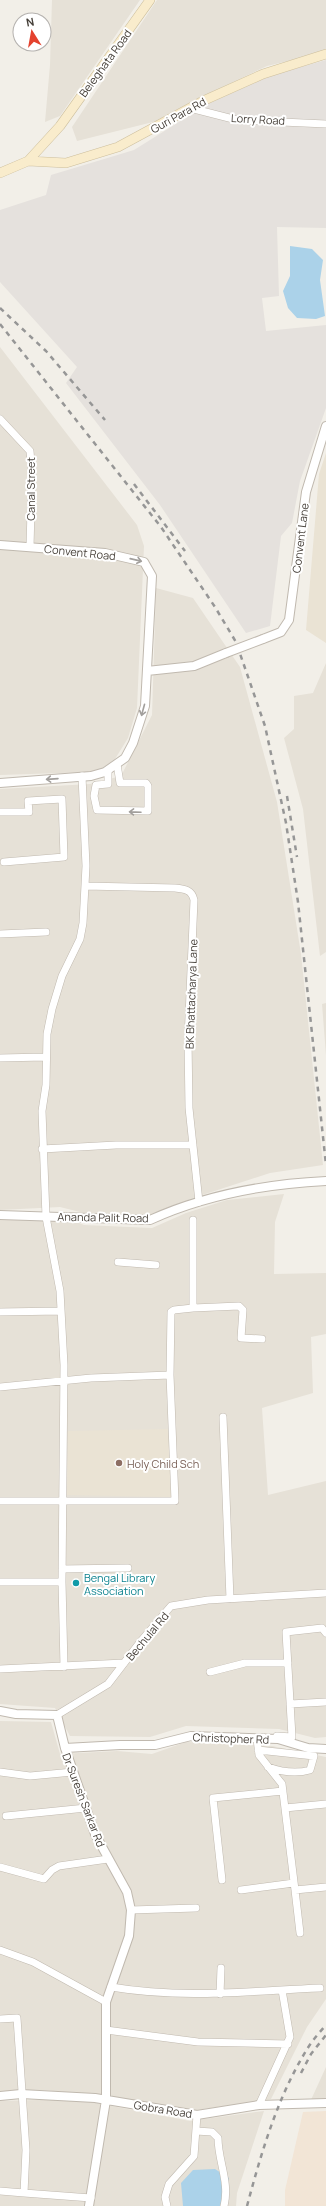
<svg xmlns="http://www.w3.org/2000/svg" width="326" height="2206" font-family="Manrope,sans-serif">
<style>
.residential{fill:#e6e1d7}
.commercial{fill:#f2e5d6}
.industrial{fill:#e5e1dd}
.education{fill:#eae3d4}
.water{fill:#abd2e9}
.lines{fill:none;stroke-linecap:round;stroke-linejoin:round}
.minor-casing{stroke:#c0b9af;stroke-width:8}
.tertiary-casing{stroke:#c0b9af;stroke-width:10}
.secondary-casing{stroke:#cdbf9d;stroke-width:10}
.minor{stroke:#fff;stroke-width:7}
.tertiary{stroke:#fff;stroke-width:8}
.secondary{stroke:#f9eccc;stroke-width:9}
.rail{stroke:#969696;stroke-width:2.5;stroke-dasharray:5 5;stroke-linecap:butt}
.tertiary-bridge-casing{stroke:#c0b9af;stroke-width:10;stroke-linecap:butt}
.tertiary-bridge{stroke:#fff;stroke-width:8}
.oneway{stroke:#a29f9c}
.education-dot{fill:#8d6e63;stroke:#fff;stroke-width:1.5}
.culture-dot{fill:#0f9aa8;stroke:#fff;stroke-width:1.5}
.labels{text-anchor:middle;dominant-baseline:central;stroke-width:4;stroke-linejoin:round;paint-order:stroke}
.street-label{font-size:11px;fill:#453f38;stroke:#fff}
.education-label{font-size:11px;fill:#785e54;stroke:#fff;text-anchor:start}
.culture-label{font-size:11px;fill:#0d838f;stroke:#fff;text-anchor:start}
</style>
<rect width="100%" height="100%" fill="#f2efe8"/>
<path class="residential" d="M52,0H140L60,116L45,122L50,65Z
M157,0H326V52L267,66L199,98L157,121L77,141L72,127Z
M0,347L137,525L144,546L137,708L128,738L115,759L103,768L91,772L0,775Z
M156,588L193,598L240,667L277,802L301,954L323,1165L270,1173L190,1199L146,1219L92,1215L60,1207L0,1210V789L90,784L121,776L152,715Z
M326,663V952L320,956L303,809L284,738L294,729V696L313,693Z
M326,1003V1055L322,1004Z
M284,1194L275,1222L274,1274L326,1273V1334L311,1337L313,1393L262,1408L268,1495L326,1481V1737L315,1738L279,1729L186,1726L150,1737L70,1736L55,1708L0,1704V1219L62,1216L84,1225L152,1228L186,1213L227,1200Z
M0,1721L51,1722L60,1754L117,1751L152,1754L186,1742L272,1746L326,1757V1999L307,2027L271,2099L196,2110L93,2095L43,2090L0,2092Z
M326,2067V2100L310,2102Z
M75,2099L190,2121L264,2111L237,2193L236,2206H0V2101Z"/>
<path class="commercial" d="M326,2111V2206H285V2190L303,2112Z"/>
<path class="industrial" d="M326,60V228L277,227L279,296L262,298L266,331L326,325V408L300,481L292,523L281,536L270,626L246,633L160,505L66,383L77,367L0,282V210L46,195L51,175L134,150L206,105L272,75Z"/>
<path class="education" d="M326,453V643L306,630L319,474Z
M168,1429L171,1497L67,1495L68,1431Z"/>
<path class="water" d="M290,246L312,249L323,260L320,280L325,316L316,319L297,318L288,308L283,291L290,276Z
M215,2169L229,2178L224,2206H183L181,2183L193,2170Z"/>
<g class="lines">
<defs>
<path id="minor" d="M190,108L237,120L326,124
M0,419L30,451L32,473L30,547
M108,770V784L96,785L94,796L97,810L148,811V786L146,783H120L117,764
M0,812H29L28,801L62,799L64,857L4,862
M85,886L175,888C185,889 192,890 194,900L188,1040L189,1108L199,1202
M0,934L46,932
M0,1058L45,1057
M42,1149L116,1145H193
M118,1262L156,1265
M193,1308L239,1306L243,1310L241,1338L262,1339
M0,1312L61,1311
M170,1375L171,1312L174,1310L193,1308V1220
M0,1387L91,1378L170,1375L175,1501H0
M223,1417L230,1599
M62,1569L128,1568
M0,1582H62
M64,1667L62,1582L64,1365L60,1291L46,1217L42,1111L46,1085L47,1034L52,1009L62,976L80,939L83,923L86,866L82,776
M0,1669L124,1663
M210,1672L245,1663H288
M290,1704L326,1702
M57,1715L108,1684L141,1641L171,1606L208,1600L326,1593
M277,1736L292,1737L286,1632L322,1628L326,1633
M263,1737L257,1739L259,1755L282,1784L295,1890L326,1887
M258,1750L314,1756L310,1770C296,1774 282,1772 268,1767
M0,1772L30,1776L73,1772
M285,1808L326,1804
M6,1816L86,1808
M0,1867L44,1879L52,1870L59,1866L108,1859
M222,1880L213,1798L283,1791
M241,1890L294,1883
M295,1890L300,1933
M131,1910L196,1908
M0,1950L33,1962L106,2002
M111,1987C182,1999 249,1991 320,1988
M220,1994L221,1968
M0,2019L17,2018L26,2150L24,2193L0,2191
M106,2030L198,2042L288,2044
M259,2105L290,2037L282,1990
M196,2131L212,2132L218,2138C218,2161 230,2182 224,2206
M24,2193L91,2198
M167,2206L165,2197L169,2184L194,2156L197,2115"/>
<path id="tertiary" d="M0,545L105,553L144,562L152,576L145,706L133,743L125,758L105,772L91,776L0,783
M263,639L281,632L289,620L306,492L326,426
M147,671L194,666L226,653
M0,1215L150,1220C205,1195 265,1184 326,1181
M0,1711L16,1714L57,1715L65,1748L95,1834L127,1892L131,1910L129,1936L106,2002V2100L89,2206
M65,1748L120,1745H155L191,1736L278,1739L308,1748L326,1749
M0,2096L21,2094L95,2098L197,2115L259,2105L326,2103"/>
<path id="secondary" d="M28,161L66,163L118,147L205,100L263,74L326,54
M0,173L28,161L60,126L150,0"/>
</defs>
<use href="#minor" class="minor-casing"/>
<use href="#tertiary" class="tertiary-casing"/>
<use href="#secondary" class="secondary-casing"/>
<use href="#minor" class="minor"/>
<use href="#tertiary" class="tertiary"/>
<use href="#secondary" class="secondary"/>
<path class="rail" d="M0,308L46,351L105,420
M0,324L161,527L215,607L236,642L265,726L286,823L298,902L326,1165
M134,484L185,551
M287,796L297,857
M301,2073L311,2054L326,2035
M247,2206C261,2154 277,2098 306,2051C311,2042 319,2033 326,2025"/>
<defs>
<path id="tertiary-bridge" d="M226,653L263,639"/>
</defs>
<use href="#tertiary-bridge" class="tertiary-bridge-casing"/>
<use href="#tertiary-bridge" class="tertiary-bridge"/>
</g>
<defs><path id="oneway-shaft" d="M-6 0H5M1.5-3L5.5 0L1.5 3" fill="none" stroke-width="1.6" stroke-linecap="round" stroke-linejoin="round"/></defs>
<g class="oneway">
<use href="#oneway-shaft" transform="translate(136 560) rotate(13)"/>
<use href="#oneway-shaft" transform="translate(143 710) rotate(105)"/>
<use href="#oneway-shaft" transform="translate(52 779) rotate(176)"/>
<use href="#oneway-shaft" transform="translate(135 812) rotate(-178)"/>
</g>
<circle class="education-dot" cx="119" cy="1463" r="4"/>
<circle class="culture-dot" cx="76" cy="1583" r="4"/>
<g class="labels">
<g class="street-label">
<text transform="translate(105 63) rotate(-54)">Beleghata Road</text>
<text transform="translate(178 115) rotate(-29)">Guri Para Rd</text>
<text transform="translate(258 119) rotate(3)">Lorry Road</text>
<text transform="translate(30 489) rotate(-90)">Canal Street</text>
<text transform="translate(300 538) rotate(-83)">Convent Lane</text>
<text transform="translate(80 552) rotate(6)">Convent Road</text>
<text transform="translate(191 994) rotate(-88)">BK Bhattacharya Lane</text>
<text transform="translate(103 1217) rotate(1)">Ananda Palit Road</text>
<text transform="translate(147 1636) rotate(-50)">Bechulal Rd</text>
<text transform="translate(231 1738) rotate(2)">Christopher Rd</text>
<text transform="translate(84 1800) rotate(69)">Dr Suresh Sarkar Rd</text>
<text transform="translate(163 2109) rotate(9)">Gobra Road</text>
</g>
<g class="education-label">
<text x="127" y="1463">Holy Child Sch</text>
</g>
<g class="culture-label">
<text x="84" y="1577">Bengal Library<tspan x="84" dy="13">Association</tspan></text>
</g>
</g>
<g transform="translate(32 32) rotate(349)"><circle r="19" fill="#ffffff" stroke="#b5b2af"/>
<path d="M0-3L7 15L0 10L-7 15Z" fill="#e4422e"/>
<text y="-6" font-size="11" font-weight="bold" text-anchor="middle" fill="#453f38">N</text>
</g>
</svg>
